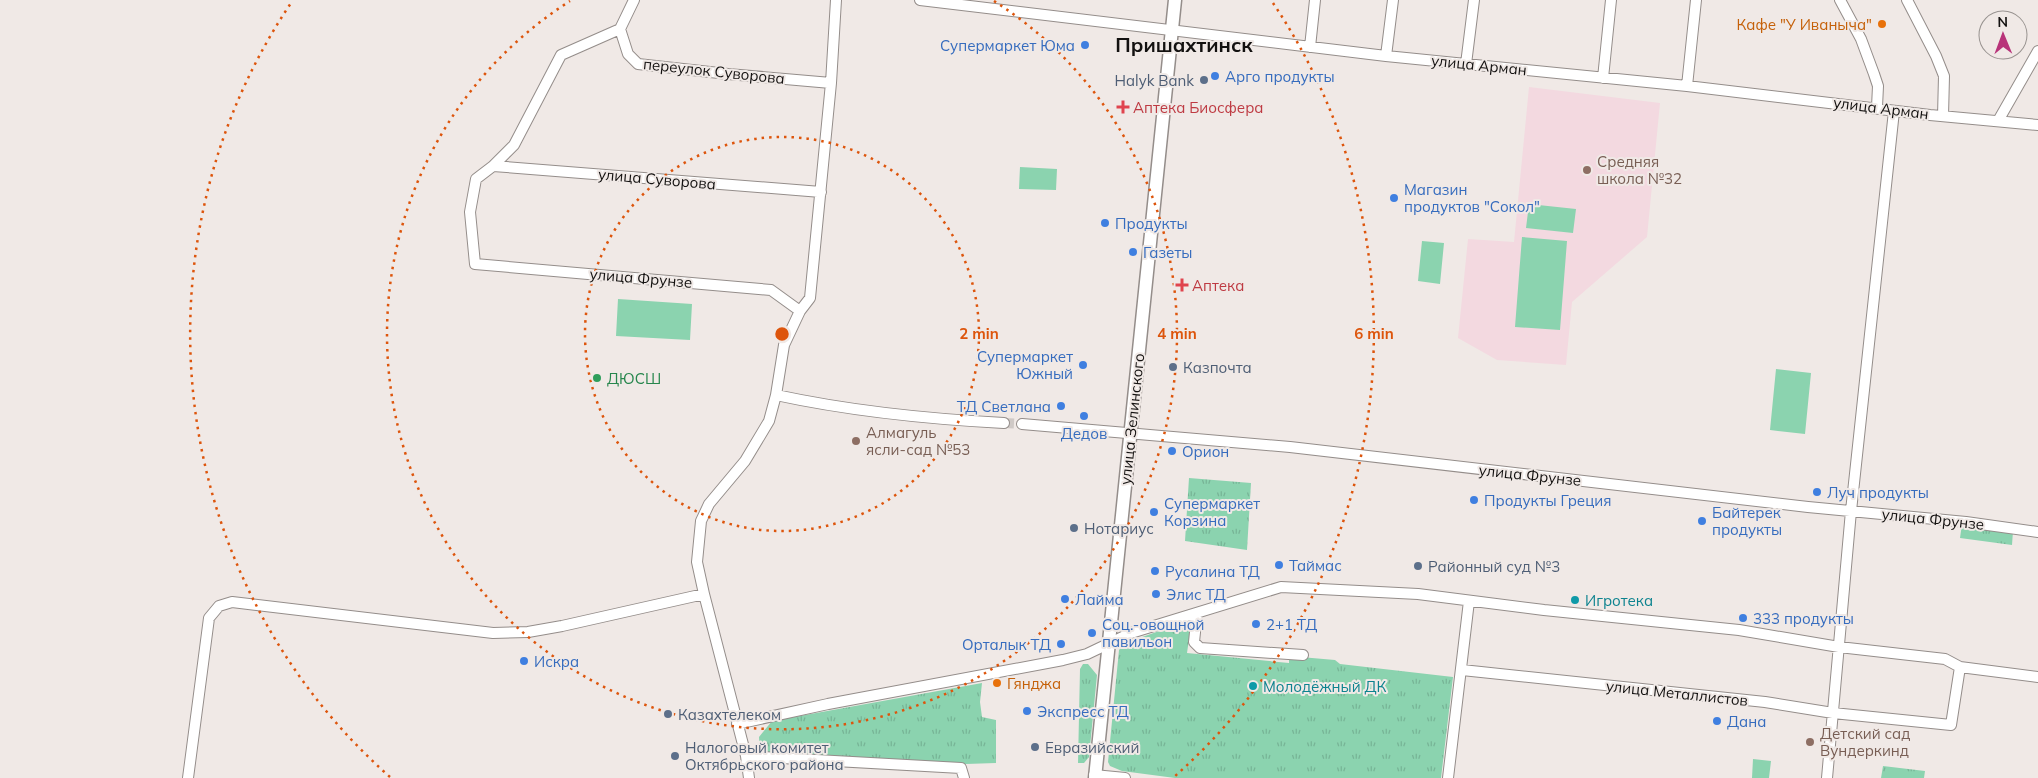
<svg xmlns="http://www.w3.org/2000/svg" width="2038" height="778" font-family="Mulish,sans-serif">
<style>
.education{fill:#f3d9e0}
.grass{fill:url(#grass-tufts)}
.pitch{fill:#8bd3af}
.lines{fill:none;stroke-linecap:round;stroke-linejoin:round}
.minor-tunnel{stroke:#cfc9c6;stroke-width:10;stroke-dasharray:10 5;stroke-linecap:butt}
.minor-casing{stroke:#948d8a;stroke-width:12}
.major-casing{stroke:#948d8a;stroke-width:15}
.minor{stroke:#fff;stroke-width:10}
.major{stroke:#fff;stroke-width:12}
.ring{fill:none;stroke:#dd550c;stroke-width:2.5;stroke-dasharray:2.5 5}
.food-dot{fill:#e8710a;stroke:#f0e9e6;stroke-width:2}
.shop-dot{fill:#3f7fe0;stroke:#f0e9e6;stroke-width:2}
.service-dot{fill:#5c6f8a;stroke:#f0e9e6;stroke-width:2}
.health-dot{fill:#e0444e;stroke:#f0e9e6;stroke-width:2}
.education-dot{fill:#8d6e63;stroke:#f0e9e6;stroke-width:2}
.leisure-dot{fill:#2e9e5b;stroke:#f0e9e6;stroke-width:2}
.culture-dot{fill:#0f9aa8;stroke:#f0e9e6;stroke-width:2}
.labels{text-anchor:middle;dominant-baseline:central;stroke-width:4;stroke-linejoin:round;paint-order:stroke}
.food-label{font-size:15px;fill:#c56008;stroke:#f0e9e6;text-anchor:end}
.shop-label{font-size:15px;fill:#366cbe;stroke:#f0e9e6;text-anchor:start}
.street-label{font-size:15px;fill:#131110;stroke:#f0e9e6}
.service-label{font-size:15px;fill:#4e5e75;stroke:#f0e9e6;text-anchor:start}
.health-label{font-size:15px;fill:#be3a42;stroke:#f0e9e6;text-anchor:start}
.education-label{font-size:15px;fill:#785e54;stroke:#f0e9e6;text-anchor:start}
.leisure-label{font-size:15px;fill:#27864d;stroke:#f0e9e6;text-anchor:start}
.culture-label{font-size:15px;fill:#0d838f;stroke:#f0e9e6;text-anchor:start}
.district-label{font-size:20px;font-weight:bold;fill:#131110;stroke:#f0e9e6}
.centre{fill:#dd550c;stroke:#f0e9e6;stroke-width:2.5}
.ring-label{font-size:15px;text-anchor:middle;font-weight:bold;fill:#dd550c;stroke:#f0e9e6;stroke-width:4;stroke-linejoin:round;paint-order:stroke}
</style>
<defs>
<pattern id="grass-tufts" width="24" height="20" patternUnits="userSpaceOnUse" patternTransform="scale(1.25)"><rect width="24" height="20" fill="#8bd3af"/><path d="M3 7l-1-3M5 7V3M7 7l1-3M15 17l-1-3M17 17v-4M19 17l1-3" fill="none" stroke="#77b496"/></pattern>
</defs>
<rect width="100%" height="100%" fill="#f0e9e6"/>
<path class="education" d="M1529,87L1660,103L1647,237L1572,302L1566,365L1497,360L1458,338L1468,239L1514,242Z"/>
<path class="grass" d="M1189,478L1251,483L1247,550L1185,541Z
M1962,524L2013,531L2012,545L1960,538Z
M1185,622L1191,626L1187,653L1289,663V656L1335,660L1340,664L1453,677L1441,778H1175L1122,771L1110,766L1108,762L1119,650L1125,643Z
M1083,664H1088L1097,675L1089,757L1084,763H1078L1080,669Z
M982,683L980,702L982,717L996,720V763L966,764L760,753L759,737L772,721Z
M1883,766L1925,771L1924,778H1881Z"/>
<path class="pitch" d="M1020,167L1057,169L1056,190L1019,189Z
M1529,204L1576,209L1573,233L1526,228Z
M1522,237L1567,241L1560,330L1515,327Z
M1422,241L1444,243L1440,284L1418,281Z
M618,299L692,304L690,340L616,336Z
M1776,369L1811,373L1805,434L1770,430Z
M1753,759L1771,761L1769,778H1752Z"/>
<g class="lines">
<path class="minor-tunnel" d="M1004,423L1022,424"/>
<defs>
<path id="minor" d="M634,0L620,29L561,55L514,145L493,166L476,179L470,212L475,264L771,290L800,311
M920,0L1386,56L1687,86L1930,115L2038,125
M1840,0L1861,39L1874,74L1878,86L1877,107
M1907,0L1936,56L1944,76L1943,116
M620,29L628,54L638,64L728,74L831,83
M1310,47L1315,0
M1386,56L1393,0
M1466,64L1474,0
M1603,78L1611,0
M1687,86L1696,0
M1998,121L2038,51
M493,166L821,192
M776,395C850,411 928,419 1004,423
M1022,424L1290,447L1808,507L1966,522L2038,532
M704,594L697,562L701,521L709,504L745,461L769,421L776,395L784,345L800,311L810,298L831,83L836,0
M1197,613L1194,642L1200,648L1303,655
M1462,670L1765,702L1833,713L1951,725L1960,667
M737,724L828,704L1063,660L1087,654L1131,633L1281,587L1418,594L1544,610L1739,630L1839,647L1945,659L1960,667L2038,677
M746,756L961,768L964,778
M1094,775L1125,778
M188,778L209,618L219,606L232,602L493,633L528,632L562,626L704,594L746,756L749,778
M1448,778L1469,601
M1827,778L1851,511L1894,111"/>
<path id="major" d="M1095,778L1175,0"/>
</defs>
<use href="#minor" class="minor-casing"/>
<use href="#major" class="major-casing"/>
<use href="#minor" class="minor"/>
<use href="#major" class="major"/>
</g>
<g class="ring">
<circle cx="782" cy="334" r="197"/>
<path d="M994 1A395 395 0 1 1 570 1"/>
<path d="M390 777A592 592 0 0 1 291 3M1273 3A592 592 0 0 1 1174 777"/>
</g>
<g class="food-dot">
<circle cx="1882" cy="24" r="5"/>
<circle cx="997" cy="683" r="5"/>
</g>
<g class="shop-dot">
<circle cx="1085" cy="45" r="5"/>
<circle cx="1215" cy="76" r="5"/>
<circle cx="1394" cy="198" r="5"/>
<circle cx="1105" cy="223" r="5"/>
<circle cx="1133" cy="252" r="5"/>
<circle cx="1083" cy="365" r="5"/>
<circle cx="1061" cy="406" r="5"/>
<circle cx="1084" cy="416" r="5"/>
<circle cx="1172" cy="451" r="5"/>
<circle cx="1817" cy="492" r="5"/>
<circle cx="1474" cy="500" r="5"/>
<circle cx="1154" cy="512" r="5"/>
<circle cx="1702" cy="521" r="5"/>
<circle cx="1279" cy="565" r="5"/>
<circle cx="1155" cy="571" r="5"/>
<circle cx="1156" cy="594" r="5"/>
<circle cx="1065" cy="599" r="5"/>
<circle cx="1743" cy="618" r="5"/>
<circle cx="1256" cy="624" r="5"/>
<circle cx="1092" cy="633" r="5"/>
<circle cx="1061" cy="644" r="5"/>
<circle cx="524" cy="661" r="5"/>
<circle cx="1027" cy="711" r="5"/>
<circle cx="1717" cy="721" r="5"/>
</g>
<g class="service-dot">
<circle cx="1204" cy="80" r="5"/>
<circle cx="1173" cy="367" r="5"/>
<circle cx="1074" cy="528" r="5"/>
<circle cx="1418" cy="566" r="5"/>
<circle cx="668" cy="714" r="5"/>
<circle cx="1035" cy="747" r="5"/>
<circle cx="675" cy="756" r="5"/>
</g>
<g class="health-dot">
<path d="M1120.5 99.5h5v5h5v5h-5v5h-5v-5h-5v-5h5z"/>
<path d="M1179.5 277.5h5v5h5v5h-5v5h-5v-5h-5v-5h5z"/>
</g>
<g class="education-dot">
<circle cx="1587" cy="170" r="5"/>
<circle cx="856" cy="441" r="5"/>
<circle cx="1810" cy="742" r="5"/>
</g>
<circle class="leisure-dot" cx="597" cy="378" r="5"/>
<g class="culture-dot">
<circle cx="1575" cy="600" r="5"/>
<circle cx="1253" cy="686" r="5"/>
</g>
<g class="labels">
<g class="food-label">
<text x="1872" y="24">Кафе "У Иваныча"</text>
<text x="1007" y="683" text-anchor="start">Гянджа</text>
</g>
<g class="shop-label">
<text x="1075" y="45" text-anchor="end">Супермаркет Юма</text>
<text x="1225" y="76">Арго продукты</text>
<text x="1404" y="189">Магазин<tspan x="1404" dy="17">продуктов "Сокол"</tspan></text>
<text x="1115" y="223">Продукты</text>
<text x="1143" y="252">Газеты</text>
<text x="1073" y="356" text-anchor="end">Супермаркет<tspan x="1073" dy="17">Южный</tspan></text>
<text x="1051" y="406" text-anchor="end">ТД Светлана</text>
<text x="1084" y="433" text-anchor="middle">Дедов</text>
<text x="1182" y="451">Орион</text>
<text x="1827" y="492">Луч продукты</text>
<text x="1484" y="500">Продукты Греция</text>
<text x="1164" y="503">Супермаркет<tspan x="1164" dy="17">Корзина</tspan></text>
<text x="1712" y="512">Байтерек<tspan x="1712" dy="17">продукты</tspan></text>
<text x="1289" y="565">Таймас</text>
<text x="1165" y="571">Русалина ТД</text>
<text x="1166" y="594">Элис ТД</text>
<text x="1075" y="599">Лайма</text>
<text x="1753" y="618">333 продукты</text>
<text x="1102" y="624">Соц.-овощной<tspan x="1102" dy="17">павильон</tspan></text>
<text x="1266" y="624">2+1 ТД</text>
<text x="1051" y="644" text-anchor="end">Орталык ТД</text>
<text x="534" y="661">Искра</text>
<text x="1037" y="711">Экспресс ТД</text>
<text x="1727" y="721">Дана</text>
</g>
<g class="street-label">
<text transform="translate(1479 65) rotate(6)">улица Арман</text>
<text transform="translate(714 71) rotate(6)">переулок Суворова</text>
<text transform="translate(1881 108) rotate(7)">улица Арман</text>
<text transform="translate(657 179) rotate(5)">улица Суворова</text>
<text transform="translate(641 278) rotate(5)">улица Фрунзе</text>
<text transform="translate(1132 419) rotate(-84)">улица Зелинского</text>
<text transform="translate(1530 475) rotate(6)">улица Фрунзе</text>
<text transform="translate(1933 519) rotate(6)">улица Фрунзе</text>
<text transform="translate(1677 693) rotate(6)">улица Металлистов</text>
</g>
<g class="service-label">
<text x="1194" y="80" text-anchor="end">Halyk Bank</text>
<text x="1183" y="367">Казпочта</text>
<text x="1084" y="528">Нотариус</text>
<text x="1428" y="566">Районный суд №3</text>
<text x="678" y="714">Казахтелеком</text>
<text x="685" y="747">Налоговый комитет<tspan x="685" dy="17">Октябрьского района</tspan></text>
<text x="1045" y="747">Евразийский</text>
</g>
<g class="health-label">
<text x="1133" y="107">Аптека Биосфера</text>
<text x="1192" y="285">Аптека</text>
</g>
<g class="education-label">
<text x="1597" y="161">Средняя<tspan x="1597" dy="17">школа №32</tspan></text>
<text x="866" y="432">Алмагуль<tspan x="866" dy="17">ясли-сад №53</tspan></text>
<text x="1820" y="733">Детский сад<tspan x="1820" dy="17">Вундеркинд</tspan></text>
</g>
<g class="leisure-label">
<text x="607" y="378">ДЮСШ</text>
</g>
<g class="culture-label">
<text x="1585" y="600">Игротека</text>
<text x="1263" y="686">Молодёжный ДК</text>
</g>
<g class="district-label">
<text x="1184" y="44">Пришахтинск</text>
</g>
</g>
<circle cx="782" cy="334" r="8" class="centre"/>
<g class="ring-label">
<text x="979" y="339">2 min</text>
<text x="1177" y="339">4 min</text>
<text x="1374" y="339">6 min</text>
</g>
<g transform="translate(2003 35) rotate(359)"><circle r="24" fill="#f0e9e6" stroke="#989390"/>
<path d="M0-4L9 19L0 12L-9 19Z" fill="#b83379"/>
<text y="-8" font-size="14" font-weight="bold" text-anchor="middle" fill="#131110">N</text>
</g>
</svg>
